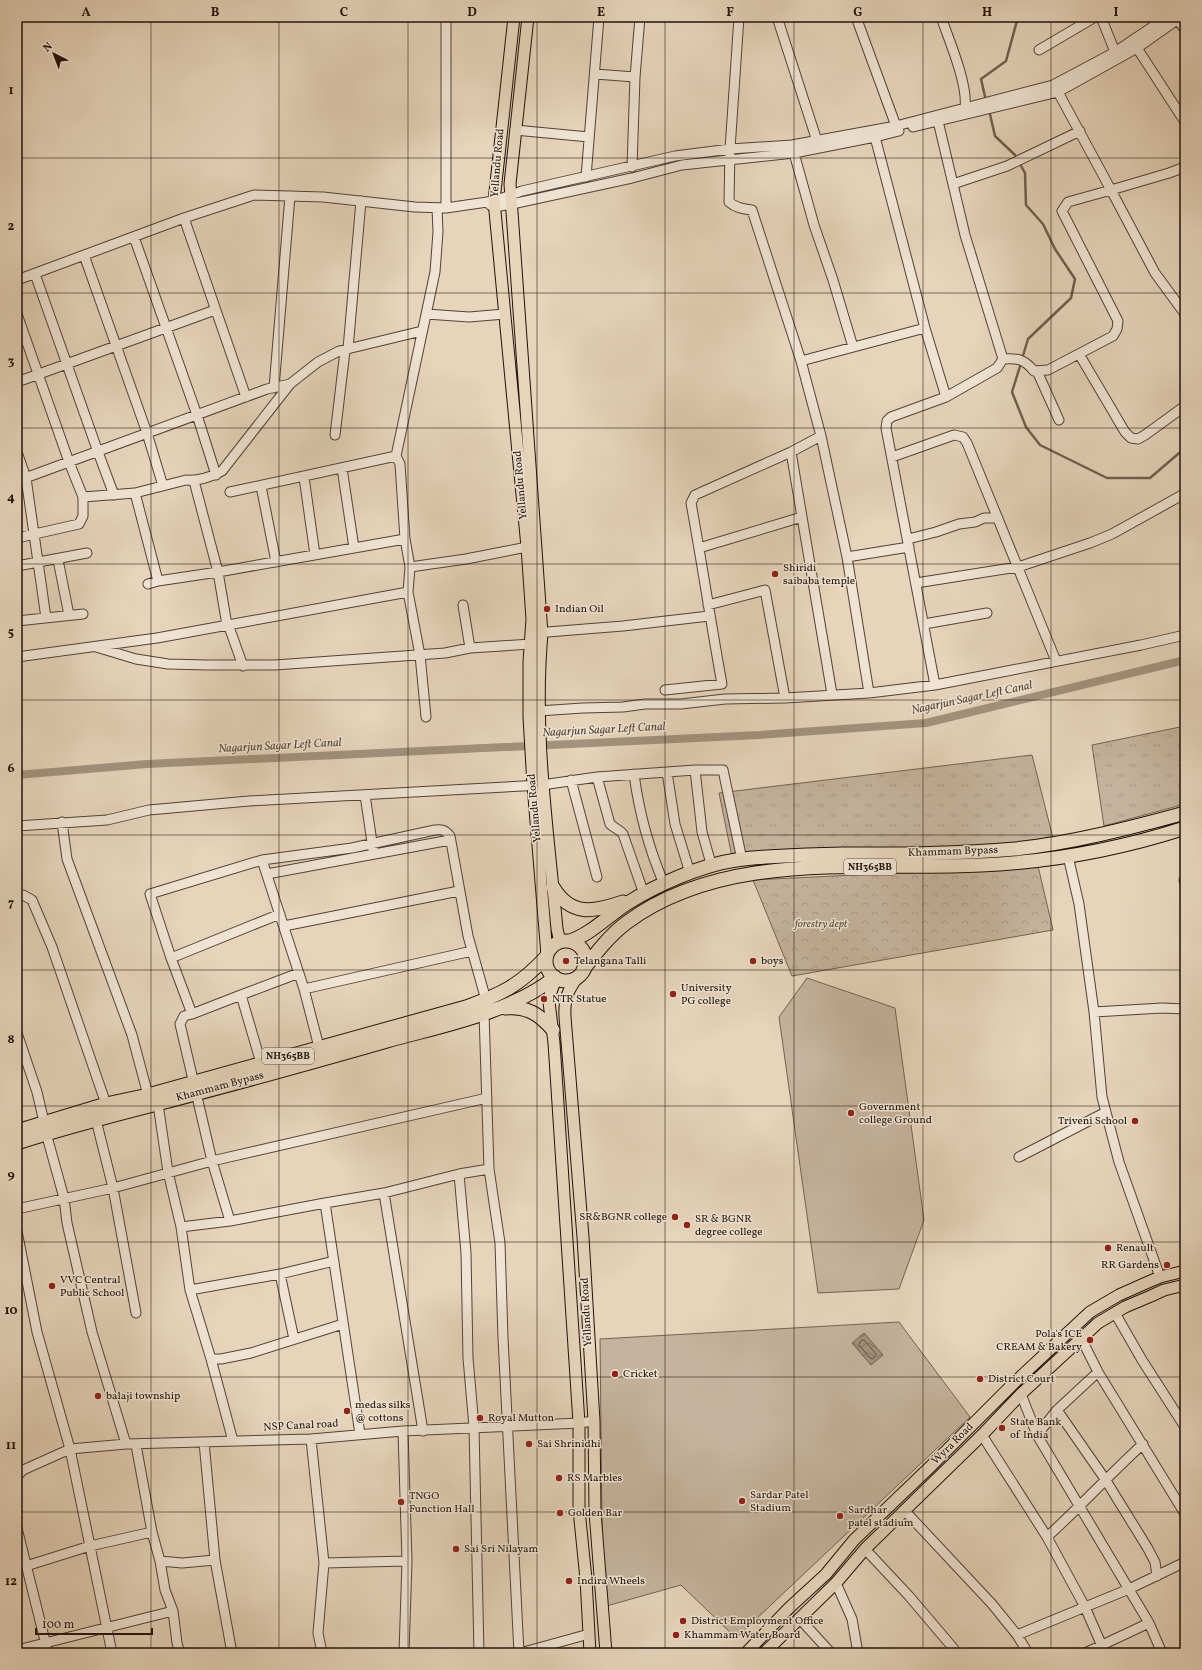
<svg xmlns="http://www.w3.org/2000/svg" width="1202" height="1670" font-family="Vollkorn,serif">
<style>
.grass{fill:url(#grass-tufts);stroke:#736252}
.forest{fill:url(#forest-crowns);stroke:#736252}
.pitch{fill:#c5b39d;stroke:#736252}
.water{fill:url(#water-waves);stroke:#6f5f4f}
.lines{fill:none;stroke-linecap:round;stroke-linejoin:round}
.shore{stroke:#625243;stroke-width:1}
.stream{stroke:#6f5f4f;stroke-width:2.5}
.canal{stroke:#a3927e;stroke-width:8}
.minor-casing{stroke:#524235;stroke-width:11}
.major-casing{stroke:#211208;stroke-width:13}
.highway-casing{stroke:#211208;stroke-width:15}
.minor{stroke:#efe3d3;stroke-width:9}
.major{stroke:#e6d4bb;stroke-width:11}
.highway{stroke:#e6d4bb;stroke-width:13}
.grid{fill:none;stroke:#211208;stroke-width:1;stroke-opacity:0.55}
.poi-dot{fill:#8f2418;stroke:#efe3d3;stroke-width:1.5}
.labels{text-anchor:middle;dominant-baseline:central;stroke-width:3;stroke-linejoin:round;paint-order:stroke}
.shield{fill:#efe3d3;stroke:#5f5145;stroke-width:1}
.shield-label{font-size:10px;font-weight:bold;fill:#211208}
.street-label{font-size:11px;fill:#211208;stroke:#efe3d3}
.poi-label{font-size:11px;fill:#211208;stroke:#efe3d3;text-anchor:start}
.park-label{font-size:11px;font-style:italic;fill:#5a4a3c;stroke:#efe3d3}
.water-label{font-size:12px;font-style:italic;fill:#554537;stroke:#efe3d3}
.neatline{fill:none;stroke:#211208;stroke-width:1.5}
.grid-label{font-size:13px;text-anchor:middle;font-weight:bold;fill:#211208}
</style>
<defs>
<pattern id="grass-tufts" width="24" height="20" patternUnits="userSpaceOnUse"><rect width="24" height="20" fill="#c5b39d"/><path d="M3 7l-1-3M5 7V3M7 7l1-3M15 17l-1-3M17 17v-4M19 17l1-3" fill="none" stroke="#a99986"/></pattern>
<pattern id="forest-crowns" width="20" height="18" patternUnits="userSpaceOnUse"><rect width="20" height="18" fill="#c5b39d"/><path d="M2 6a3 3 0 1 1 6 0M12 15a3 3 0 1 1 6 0" fill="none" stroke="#a99986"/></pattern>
<pattern id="water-waves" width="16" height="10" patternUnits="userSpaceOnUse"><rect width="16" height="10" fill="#a3927e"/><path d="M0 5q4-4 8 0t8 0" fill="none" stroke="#847665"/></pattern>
</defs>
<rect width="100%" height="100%" fill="#e6d4bb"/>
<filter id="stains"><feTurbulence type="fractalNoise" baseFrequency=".005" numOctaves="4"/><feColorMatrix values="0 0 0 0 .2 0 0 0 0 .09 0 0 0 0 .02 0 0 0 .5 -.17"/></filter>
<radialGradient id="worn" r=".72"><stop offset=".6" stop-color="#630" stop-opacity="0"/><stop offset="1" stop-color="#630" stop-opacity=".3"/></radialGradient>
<path class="grass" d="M1185,726V804L1104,826L1092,745Z
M1032,755L1054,842L732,857L719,793Z"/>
<path class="forest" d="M1038,866L1053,930L792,976L753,880Z"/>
<path class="pitch" d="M807,978L895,1008L924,1220L899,1289L818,1293L779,1017Z
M899,1322L970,1417L736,1638L681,1585L603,1607L600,1339Z"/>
<path class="water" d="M864,1333L883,1355L871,1365L852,1343Z"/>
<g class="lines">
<path class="shore" d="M862,1340H864L876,1354L873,1359L870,1358L859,1345Z"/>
<path class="stream" d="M986,101L981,79L1006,61L1018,17
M989,110L995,136L1015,155L1025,173L1026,205L1043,224L1055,249L1075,279L1071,298L1028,339L1022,359
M1021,363L1012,392L1026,427L1040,445L1107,478H1150L1185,448"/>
<path class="canal" d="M17,775L147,764L759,735L926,723L1185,660"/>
<defs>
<path id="minor" d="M446,17V208
M739,17L730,149L729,202C736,208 744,209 752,210L801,361L821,436L847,557L869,693
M777,17L817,141
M856,17L896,126
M941,17C949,40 968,84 965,107
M1101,17L1115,52
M1178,20L1185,30
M1137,48L1185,122
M1039,50L1095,17
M595,74L635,77
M938,121L965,235L1003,359L997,368L946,397
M913,127L1058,92L1137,48L1181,17
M515,130L589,137
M794,153L814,225L833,280L853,347
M632,167L635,77L640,17
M1185,167L1169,173L1111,190L1155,273L1185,314
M586,177L599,17
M953,184L1007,166L1080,131
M490,205L494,207L512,204L632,178L682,165L794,153L875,137L899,131
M184,218L246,397
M134,237L197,415L216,475
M84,255L147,433L163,486
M35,274L98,452L114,495
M17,280L184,218L254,195L323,197L415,207L446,208L494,201L522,191L675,156L730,149L792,145L896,126L1053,85L1115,52L1167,17
M17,314L69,462L83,497
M426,314L469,317L505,314
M925,328L946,397L891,417L887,421L886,428L935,685
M348,349L361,201
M1079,354L1125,432L1131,438L1138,439L1145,435L1185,406
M1003,359C1018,358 1024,359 1034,371L1048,370L1113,336L1117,329L1118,321L1062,211L1068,202L1111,190L1058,92
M801,361L925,328L875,137
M1037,371L1059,420
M17,382L215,310
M274,388L290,196
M335,435L345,351
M17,452L26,478L46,618
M791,452L832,694
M892,457L954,435L963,437L967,443L1056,661
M342,468L354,548
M304,477L315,555
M17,481L267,389L290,384L318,362L339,351L422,331
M194,481L218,572L227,625
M261,486L276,562
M230,492L396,456
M17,538L79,524L83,516V497L135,493
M908,539L936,532L959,524L975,522L984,518H998
M699,548L802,517
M847,557L909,547
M58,560L69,615
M17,566L87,553
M410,567L466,559L527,547
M158,581L135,493L186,480C198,481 212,477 222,471L290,384
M916,583L1018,567L1090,543L1112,534L1184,494
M148,584L158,581L218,572L405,539
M463,605L470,648
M708,605L765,590L785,698
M17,621L83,614
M228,624L243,666
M924,624L987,613
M535,633L623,626L709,616
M96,647L136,659L168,664L207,665H275L445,653L470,648L531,644
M17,657L157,638L408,592
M665,690L722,684C711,624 702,563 691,503L695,495L791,452L821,436
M538,711L583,708L623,707L645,704H681L725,699L785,698L869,693L935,685L1141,645L1185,635
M426,717L420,655L408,592L410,567L405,539L400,464L396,456L435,272L438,232L437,208
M695,770L702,832L712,867
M667,772L675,824L690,873
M634,774C639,812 649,849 664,884
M597,777L610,824C614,828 619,829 623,834L644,894
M571,780L597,877
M365,795L373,849
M62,822L67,859L132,1035L148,1095
M17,826L107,820L149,810L249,801L542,785L597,777L695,770H723L742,860
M1068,856L1079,904L1094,1012L1102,1097L1119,1162L1160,1277
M267,874L450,840
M1184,880L1185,883
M17,896L23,895L32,900L52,947L106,1104
M284,926L459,891
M171,958L280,914
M304,989L472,951
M1094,1012L1162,1008L1185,1009
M484,1013L489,1169L500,1243L503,1338L519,1653
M192,1014L241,995
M17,1033L37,1092L44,1122
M319,1047L304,989L262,860L352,848L435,830C442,829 445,830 450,836L468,936L486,1000
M261,1063L241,995L299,973
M158,1104L168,1172L181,1227L190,1290L211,1359L233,1441
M96,1120L113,1188L136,1313
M46,1133L64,1198L67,1223L92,1332L126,1444
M1019,1157L1106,1112
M459,1174L466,1253L468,1358L474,1427L479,1653
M384,1193L423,1431
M325,1203L360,1434
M17,1209L113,1188L212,1161L487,1098
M230,1221L212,1161L180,1024L184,1016L192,1014L171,958L150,894L262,860
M181,1227L230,1221L325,1203L384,1193L459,1174L489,1169
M17,1231L37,1332L70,1449L112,1653
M280,1274L294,1339
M190,1290L280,1274L334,1261
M1115,1313L1142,1360L1185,1427
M1081,1338L1098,1372L1185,1514
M211,1359H221L251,1353L343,1324
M1021,1394L1037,1435L1149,1623L1162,1653
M1057,1410L1105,1479L1147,1547L1155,1562L1157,1576
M403,1431L407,1561L404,1653
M982,1435L1047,1537L1085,1607L1105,1653
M1037,1435L1057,1410L1098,1372
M311,1439L324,1563L318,1633L322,1653
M204,1442L215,1560L232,1653
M136,1445L152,1532L160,1561L165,1590L173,1611L177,1643L180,1653
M17,1476L23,1470L70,1449L126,1444L311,1439L403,1431L579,1423L594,1421
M904,1510L992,1604L1017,1635L1028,1653
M17,1528L48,1653
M1047,1537C1080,1507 1110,1474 1143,1444
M865,1549L909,1596L954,1649
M160,1561L182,1563L215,1560
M324,1563L407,1561
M26,1566L90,1546L152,1532
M836,1583L852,1619L858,1653
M799,1618L831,1653
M1017,1635L1129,1589L1185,1562
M17,1650L173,1611
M520,1653L589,1634
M1085,1653L1149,1623"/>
<path id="major" d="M514,17L494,201L527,547L532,619L529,662V717L533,785L547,955
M528,17L510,184L542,634C533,733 548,830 557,929L560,942
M579,975C568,990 564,998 565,1017L583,1237L594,1421L595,1512L606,1653
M556,978L550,995L549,1002L554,1043L579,1423V1510L586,1579L590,1653
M746,1653L789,1608L826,1574L854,1540L931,1466L1014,1383L1090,1312L1119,1295L1146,1283L1160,1277L1185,1271
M764,1653L836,1583L865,1549L982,1435L1021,1394L1098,1323L1125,1307L1151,1296L1164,1290L1185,1285"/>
<path id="highway" d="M553,887C571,917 594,912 623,902
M570,941C591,934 608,916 626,904C656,885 701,865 736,860C771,855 806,855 842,854C900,854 958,854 1015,849C1072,843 1130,828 1185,813
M546 961a20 20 0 1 1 40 0a20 20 0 1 1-40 0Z
M583,970C596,953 609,936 626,923C725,849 865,871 981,865C1048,862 1120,849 1185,828
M505,1008C527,1006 539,1014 553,1030
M17,1131L106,1104L148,1095L466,1007C502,994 520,985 546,957
M17,1143C63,1128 110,1116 157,1104C234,1084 310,1063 387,1041C440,1026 511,1013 555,977"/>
</defs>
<use href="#minor" class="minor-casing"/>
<use href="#major" class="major-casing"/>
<use href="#highway" class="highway-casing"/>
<use href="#minor" class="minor"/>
<use href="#major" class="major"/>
<use href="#highway" class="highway"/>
</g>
<path class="grid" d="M151,17V1653M279,17V1653M408,17V1653M537,17V1653M665,17V1653M794,17V1653M923,17V1653M1051,17V1653M17,158H1185M17,293H1185M17,428H1185M17,564H1185M17,700H1185M17,835H1185M17,970H1185M17,1106H1185M17,1242H1185M17,1377H1185M17,1512H1185"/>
<g class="poi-dot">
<circle cx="775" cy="574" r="4"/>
<circle cx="547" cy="609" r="4"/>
<circle cx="566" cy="961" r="4"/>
<circle cx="753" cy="961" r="4"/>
<circle cx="673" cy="994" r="4"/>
<circle cx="544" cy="999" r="4"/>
<circle cx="851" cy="1113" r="4"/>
<circle cx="1135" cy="1121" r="4"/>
<circle cx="675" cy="1217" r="4"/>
<circle cx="687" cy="1225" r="4"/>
<circle cx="1108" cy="1248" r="4"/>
<circle cx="1167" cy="1265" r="4"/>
<circle cx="52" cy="1286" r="4"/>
<circle cx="1090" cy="1340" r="4"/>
<circle cx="615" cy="1374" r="4"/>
<circle cx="980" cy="1379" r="4"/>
<circle cx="98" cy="1396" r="4"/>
<circle cx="347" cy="1411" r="4"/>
<circle cx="480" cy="1418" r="4"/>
<circle cx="1002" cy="1428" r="4"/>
<circle cx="529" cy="1444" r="4"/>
<circle cx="559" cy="1478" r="4"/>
<circle cx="742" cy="1501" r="4"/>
<circle cx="401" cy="1502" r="4"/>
<circle cx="560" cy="1513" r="4"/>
<circle cx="840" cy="1516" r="4"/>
<circle cx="456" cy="1549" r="4"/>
<circle cx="569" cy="1581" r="4"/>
<circle cx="683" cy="1621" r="4"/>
<circle cx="676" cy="1635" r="4"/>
</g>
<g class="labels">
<g class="shield">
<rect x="844" y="859" width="52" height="16" rx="3"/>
<rect x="262" y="1048" width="52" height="16" rx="3"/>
</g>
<g class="shield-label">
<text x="870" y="867">NH365BB</text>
<text x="288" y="1056">NH365BB</text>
</g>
<g class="street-label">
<text transform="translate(498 163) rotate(-85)">Yellandu Road</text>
<text transform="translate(521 485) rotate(-95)">Yellandu Road</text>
<text transform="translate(535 808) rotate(-95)">Yellandu Road</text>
<text transform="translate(953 852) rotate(-2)">Khammam Bypass</text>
<text transform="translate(220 1087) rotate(-15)">Khammam Bypass</text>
<text transform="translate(587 1312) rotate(-93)">Yellandu Road</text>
<text transform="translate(301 1426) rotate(-3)">NSP Canal road</text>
<text transform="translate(953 1444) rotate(-45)">Wyra Road</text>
</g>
<g class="poi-label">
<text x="783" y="568">Shiridi<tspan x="783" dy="13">saibaba temple</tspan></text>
<text x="555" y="609">Indian Oil</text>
<text x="574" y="961">Telangana Talli</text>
<text x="761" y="961">boys</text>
<text x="681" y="988">University<tspan x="681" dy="13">PG college</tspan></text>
<text x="552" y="999">NTR Statue</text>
<text x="859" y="1107">Government<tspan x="859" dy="13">college Ground</tspan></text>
<text x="1127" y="1121" text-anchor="end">Triveni School</text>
<text x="667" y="1217" text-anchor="end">SR&amp;BGNR college</text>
<text x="695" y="1219">SR &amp; BGNR<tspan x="695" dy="13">degree college</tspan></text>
<text x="1116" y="1248">Renault</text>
<text x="1159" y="1265" text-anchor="end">RR Gardens</text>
<text x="60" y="1280">VVC Central<tspan x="60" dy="13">Public School</tspan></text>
<text x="1082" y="1334" text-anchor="end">Pola's ICE<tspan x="1082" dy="13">CREAM &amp; Bakery</tspan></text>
<text x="623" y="1374">Cricket</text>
<text x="988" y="1379">District Court</text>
<text x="106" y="1396">balaji township</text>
<text x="355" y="1405">medas silks<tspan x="355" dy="13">@ cottons</tspan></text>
<text x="488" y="1418">Royal Mutton</text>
<text x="1010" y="1422">State Bank<tspan x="1010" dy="13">of India</tspan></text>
<text x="537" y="1444">Sai Shrinidhi</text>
<text x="567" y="1478">RS Marbles</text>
<text x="750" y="1495">Sardar Patel<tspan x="750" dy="13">Stadium</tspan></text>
<text x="409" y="1496">TNGO<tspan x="409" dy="13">Function Hall</tspan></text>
<text x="848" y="1510">Sardhar<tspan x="848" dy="13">patel stadium</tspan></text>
<text x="568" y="1513">Golden Bar</text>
<text x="464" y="1549">Sai Sri Nilayam</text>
<text x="577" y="1581">Indira Wheels</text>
<text x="691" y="1621">District Employment Office</text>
<text x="684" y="1635">Khammam Water Board</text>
</g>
<g class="park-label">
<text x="821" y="924">forestry dept</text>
</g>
<g class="water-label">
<text transform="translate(972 698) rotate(-12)">Nagarjun Sagar Left Canal</text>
<text transform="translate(604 730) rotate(-3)">Nagarjun Sagar Left Canal</text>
<text transform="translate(280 746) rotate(-3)">Nagarjun Sagar Left Canal</text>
</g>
</g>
<rect width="1202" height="1670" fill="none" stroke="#e6d4bb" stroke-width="44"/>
<g transform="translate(54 54) rotate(318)" stroke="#efe3d3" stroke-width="3" paint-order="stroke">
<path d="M0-3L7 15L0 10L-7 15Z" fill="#211208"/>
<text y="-6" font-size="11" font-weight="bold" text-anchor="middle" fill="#211208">N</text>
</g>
<path d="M36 1628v6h116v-6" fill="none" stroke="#211208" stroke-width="2"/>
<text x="42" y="1628" font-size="12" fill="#211208" stroke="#efe3d3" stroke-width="3" paint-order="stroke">100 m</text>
<rect x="22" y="22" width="1158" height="1626" class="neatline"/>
<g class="grid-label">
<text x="86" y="16">A</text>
<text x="215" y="16">B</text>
<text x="344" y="16">C</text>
<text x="472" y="16">D</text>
<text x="601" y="16">E</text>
<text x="730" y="16">F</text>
<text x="858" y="16">G</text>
<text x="987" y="16">H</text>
<text x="1116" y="16">I</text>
<text x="11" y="94">1</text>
<text x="11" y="230">2</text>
<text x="11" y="365">3</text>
<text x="11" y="501">4</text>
<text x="11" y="636">5</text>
<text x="11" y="772">6</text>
<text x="11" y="907">7</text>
<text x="11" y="1043">8</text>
<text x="11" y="1178">9</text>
<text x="11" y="1314">10</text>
<text x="11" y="1449">11</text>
<text x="11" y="1585">12</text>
</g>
<rect width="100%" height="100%" filter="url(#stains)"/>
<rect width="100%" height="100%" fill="url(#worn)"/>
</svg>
